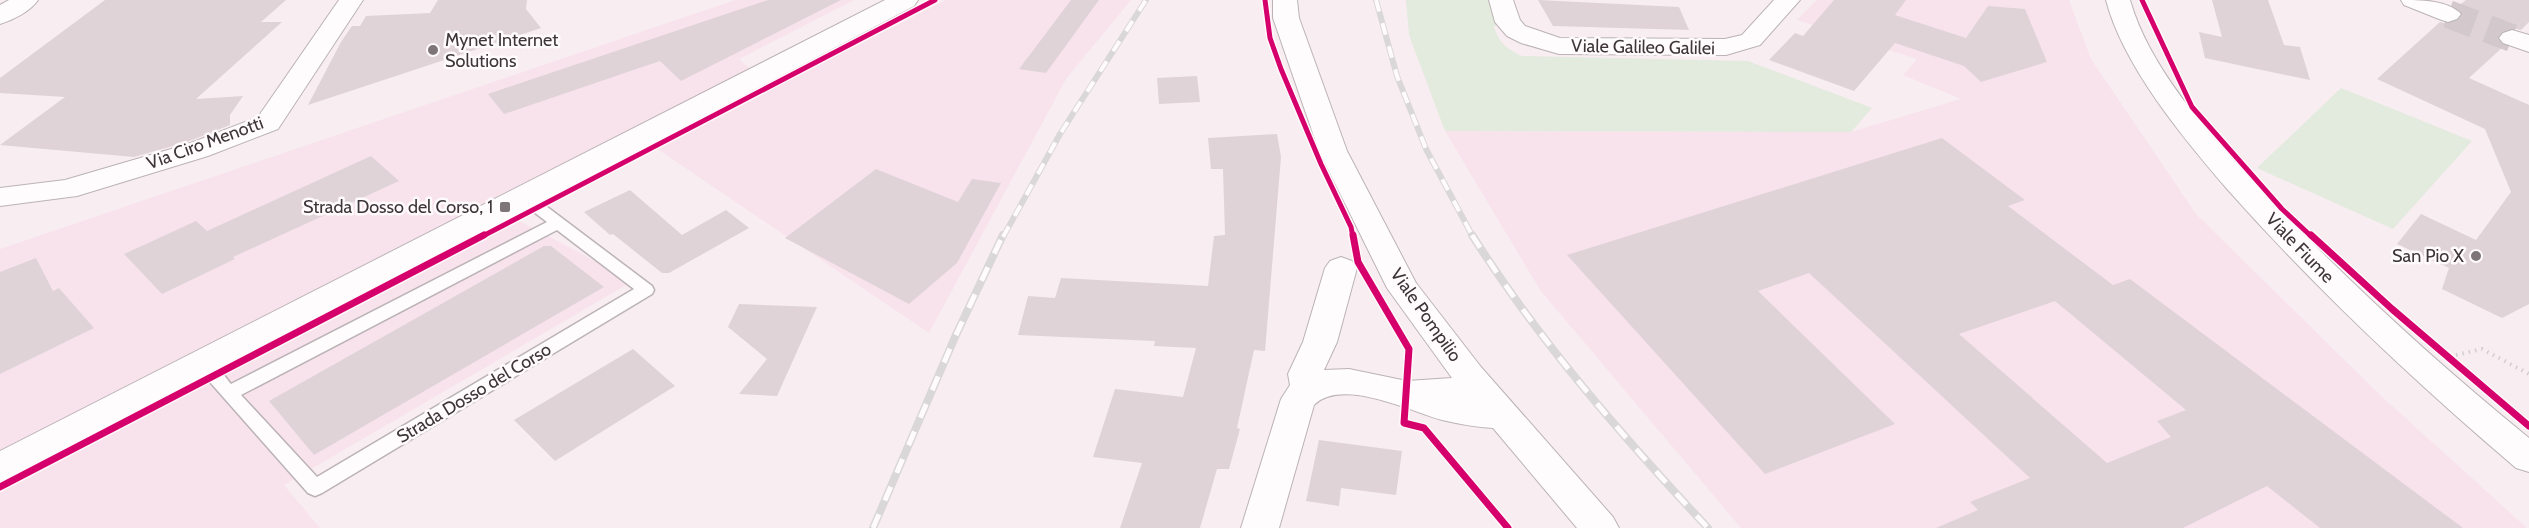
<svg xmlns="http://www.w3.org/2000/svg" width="2529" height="528" font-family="Cabin,sans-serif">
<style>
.built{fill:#f8e3ec}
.green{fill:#e3eade}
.building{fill:#dfd3d8;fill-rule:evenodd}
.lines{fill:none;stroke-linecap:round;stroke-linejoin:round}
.minor-tunnel{stroke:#d3c8cc;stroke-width:28;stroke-dasharray:28 14;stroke-linecap:butt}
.service-casing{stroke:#bbb3b6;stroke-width:3}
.minor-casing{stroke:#bbb3b6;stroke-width:2}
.secondary-casing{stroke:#bbb3b6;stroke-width:2}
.path{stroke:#d3cfd1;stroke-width:4;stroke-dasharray:1.5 5;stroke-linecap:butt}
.service{fill:#fefcfd;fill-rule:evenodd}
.minor{fill:#fefcfd;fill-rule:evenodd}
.secondary{fill:#fefcfd;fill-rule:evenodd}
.rail-far1-casing{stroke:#dad7d8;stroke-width:6}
.rail-casing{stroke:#dad7d8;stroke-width:8}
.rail-far1{stroke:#fffafc;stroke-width:4;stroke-dasharray:12;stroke-linecap:butt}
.rail{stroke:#fffafc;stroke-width:5;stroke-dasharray:15;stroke-linecap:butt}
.cycleway-far1-casing{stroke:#fffafc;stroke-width:8}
.cycleway-casing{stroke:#fffafc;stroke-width:10}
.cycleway-far1{stroke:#d6006c;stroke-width:5}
.cycleway{stroke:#d6006c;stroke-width:7}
.poi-dot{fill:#7e7579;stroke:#fffafc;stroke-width:2}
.labels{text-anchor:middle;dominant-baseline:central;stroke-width:5;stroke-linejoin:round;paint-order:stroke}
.poi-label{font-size:18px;fill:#3d3539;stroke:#fffafc;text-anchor:end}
.street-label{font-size:18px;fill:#3d3539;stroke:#fffafc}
</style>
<rect width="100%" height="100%" fill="#f8edf1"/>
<path class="built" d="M735,0H854L739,59L753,72L0,460V249Z
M946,0H1131L1066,79L929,333L656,148Z
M1817,0H2069L2091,59L2196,214L2380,395L2527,528H1741L1540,290L1445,131L1851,132L1961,99L1903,75L1917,59L1797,20Z
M510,216L633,281L284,485L320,528H0V488Z"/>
<path class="green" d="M1406,0H1495L1502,21L1494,27C1499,43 1507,49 1522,56L1748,61L1872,108L1851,132L1445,131L1409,35Z
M2341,88L2472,141L2393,229L2257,168Z"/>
<path class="building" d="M105,0H286L261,22H282L196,99L243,96L230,115V125L187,142L134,157L0,145L65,97L0,93V78Z
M438,0H527L526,9L541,28L308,105L341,42L352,26H360L366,16L430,13Z
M768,0H841L681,81L660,61L504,114L488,94Z
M1071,0H1099L1046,73L1019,69Z
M1538,0L1679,7L1689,30L1553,26Z
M1834,0H1906L1895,15L1966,38L1988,6L2025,9L2047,62L1981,82L1964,66L1895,43L1854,91L1769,60L1795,33L1803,36Z
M2212,0H2268L2284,45L2300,47L2310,80L2205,58L2199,32L2222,37Z
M2466,0H2529V22L2521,30L2511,28L2501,32L2497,38L2504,46L2469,78L2529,105V304L2502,318L2442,289L2449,268L2397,244L2421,214L2476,240L2511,192L2485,129L2377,79L2440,22L2449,24L2459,20L2463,14L2457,7Z
M1197,76L1200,102L1159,104L1157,78Z
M1277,134L1281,157L1265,351L1254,350L1237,428L1240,429L1229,469H1217L1200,528H1120L1142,463L1093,457L1115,389L1183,397L1196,348L1154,346L1155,341L1018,335L1028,296L1055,298L1061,278L1208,286L1214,236L1225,235L1223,169H1211L1208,138Z
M1942,138L2025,200L2008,206L2113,285L2130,279L2463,528H2320L2267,486L2183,528H1936L1978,510L1970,502L2030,478L1809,273L1758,291L1895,424L1765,474L1567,255ZM2055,301L2186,410L2157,421L2171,437L2107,463L1959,334Z
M371,156L399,181L233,257L235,259L162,294L124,254L196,221L207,231Z
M876,169L958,202L972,179L1001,183L957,263L909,304L785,238Z
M630,190L682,235L726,210L749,228L669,273H662L613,234L610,235L584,212Z
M544,246H551L604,287L314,455L269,401Z
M36,258L53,291L59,288L94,328L0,374V272Z
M739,304L817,307L777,396L739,394L767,359L728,327Z
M633,349L675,386L555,461L514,420Z
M1319,440L1402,451L1396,495L1341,488L1339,506L1306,501Z"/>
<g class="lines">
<path class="minor-tunnel" d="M2448,14L2512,38"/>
<defs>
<path id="service" d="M524,192L530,194L652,286L654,290L652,294L322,493L315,496L308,493L194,364L197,359C212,355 222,373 231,384L547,222L518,200L516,197ZM557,230L634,289L317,477L241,395Z"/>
<path id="minor" d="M9,0H38C31,11 13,20 0,24V5Z
M339,0H363L278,129L208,156L77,196L0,206V188L65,180L188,144L258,117Z
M1273,0H1297L1299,18L1347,151L1416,283L1481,367L1613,517L1619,528H1577L1493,428C1476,427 1459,424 1442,420C1410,411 1341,377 1314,405L1279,528H1241L1281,399L1290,385L1288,374L1303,342L1325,268L1330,261L1341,257L1352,261L1357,268L1337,342L1324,370L1349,369L1407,381L1452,378L1387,288L1319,151L1273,18Z
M1489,0H1513L1520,20L1525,26L1560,38L1725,39L1742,35L1774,0H1800L1760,45L1726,55L1559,54L1521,43L1507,36L1495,22Z
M2106,0H2130C2149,67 2206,130 2252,180C2338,273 2431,358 2529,438V472L2516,468C2414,381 2317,290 2228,190C2184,139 2123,66 2106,0Z
M2401,0C2420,0 2448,0 2461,14L2457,19L2448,22L2439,19L2404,5Z
M2512,30L2529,35V52L2503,43L2499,38L2503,33Z"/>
<path id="secondary" d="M885,0H918L914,6L14,480L0,484V451Z"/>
</defs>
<use href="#service" class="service-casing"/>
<use href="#minor" class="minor-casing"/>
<use href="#secondary" class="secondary-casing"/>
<path class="path" d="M2456,355L2482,349L2529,374"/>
<use href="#service" class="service"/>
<use href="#minor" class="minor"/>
<use href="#secondary" class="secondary"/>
<defs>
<path id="rail-far1" d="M1376,0L1397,76L1426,149L1473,237
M1003,237L1060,134L1146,0"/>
<path id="rail" d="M1472,235C1540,342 1622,436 1708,528
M873,528L955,337L1003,235"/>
</defs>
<use href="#rail-far1" class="rail-far1-casing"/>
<use href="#rail" class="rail-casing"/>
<use href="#rail-far1" class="rail-far1"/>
<use href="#rail" class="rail"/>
<defs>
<path id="cycleway-far1" d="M1265,0L1270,38L1281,69L1321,164L1351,227L1353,237
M2142,0L2192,107L2282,209L2312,237
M481,237L935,0"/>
<path id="cycleway" d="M1353,235L1358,262L1409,349L1404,423L1424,428L1508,528
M2311,235L2392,309L2529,426
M0,487L484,235"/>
</defs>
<use href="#cycleway-far1" class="cycleway-far1-casing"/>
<use href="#cycleway" class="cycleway-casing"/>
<use href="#cycleway-far1" class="cycleway-far1"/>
<use href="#cycleway" class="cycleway"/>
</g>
<g class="poi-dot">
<circle cx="433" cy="50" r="6"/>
<rect x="499" y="201" width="12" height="12" rx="3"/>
<circle cx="2476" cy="256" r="6"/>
</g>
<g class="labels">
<g class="poi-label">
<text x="445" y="40" text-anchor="start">Mynet Internet<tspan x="445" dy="21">Solutions</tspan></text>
<text x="493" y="207">Strada Dosso del Corso, 1</text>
<text x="2464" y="256">San Pio X</text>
</g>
<g class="street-label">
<text transform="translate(1643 47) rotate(1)">Viale Galileo Galilei</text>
<text transform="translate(205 143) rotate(-20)">Via Ciro Menotti</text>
<text transform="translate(2300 248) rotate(46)">Viale Fiume</text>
<text transform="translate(1426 315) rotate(55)">Viale Pompilio</text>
<text transform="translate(474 393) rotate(-31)">Strada Dosso del Corso</text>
</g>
</g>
</svg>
